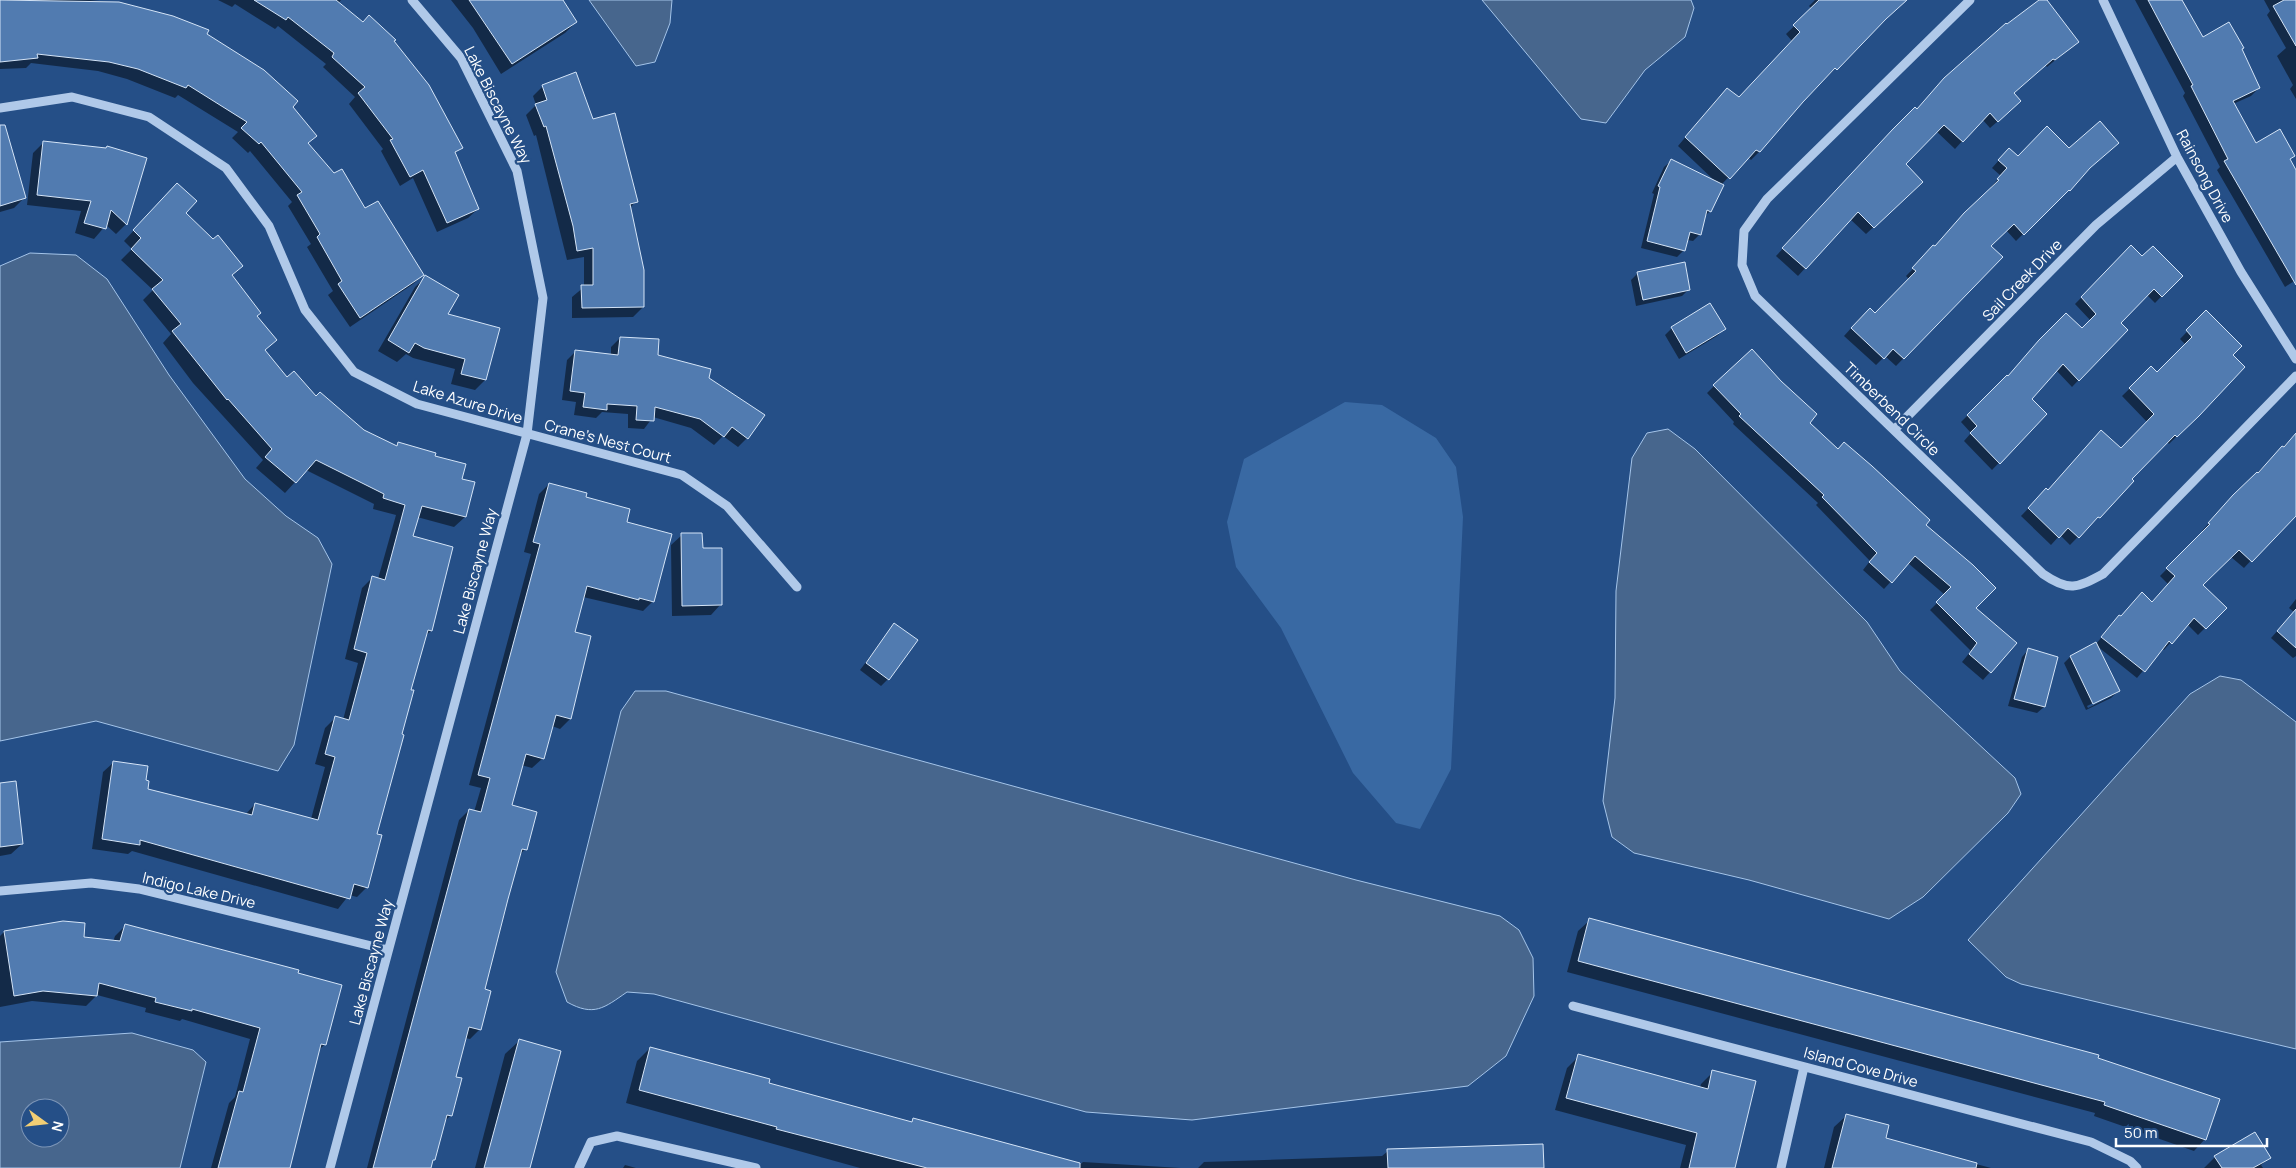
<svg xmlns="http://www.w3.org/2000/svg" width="2296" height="1168" font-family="Manrope,sans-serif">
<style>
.green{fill:#3969a3}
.water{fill:#47668d;stroke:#a4c4e9;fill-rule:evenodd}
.shadow{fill:#0007;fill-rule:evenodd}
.building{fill:#517bb0;stroke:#d4e4f7}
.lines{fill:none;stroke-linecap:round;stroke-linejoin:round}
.minor{stroke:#b0c9e9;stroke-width:9}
.labels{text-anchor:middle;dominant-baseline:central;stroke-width:4.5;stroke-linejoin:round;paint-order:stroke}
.street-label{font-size:15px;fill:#fff;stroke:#254f87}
</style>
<rect width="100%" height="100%" fill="#254f87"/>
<path class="green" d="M1345,402L1382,405L1436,438L1456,467L1463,517L1451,769L1420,829L1396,823L1353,773L1281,628L1236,567L1227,522L1244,459Z"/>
<path class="water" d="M589,0H672L670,23L655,62L636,66Z
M1482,0H1691L1694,8L1685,37L1645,70L1606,123L1581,119Z
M30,253L76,255L107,279L169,375L245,479L286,516L318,538L332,564L294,745L278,771L96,721L0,741V266Z
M1668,429L1695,449L1867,622L1900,671L2015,778L2021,794L2008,813L1923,897L1889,919L1749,880L1634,853L1612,837L1603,801L1615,698L1616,591L1632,458L1647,433Z
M2220,676L2241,680L2296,722V1049L2021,984L2006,977L1968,940L2190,694Z
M635,691H666L1356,880L1500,916L1519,930L1533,958L1534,996L1506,1056L1468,1086L1192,1120L1086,1112L654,994L627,992C604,1008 594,1017 567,1002L556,972L621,711Z
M132,1033L193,1050L206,1062L180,1168H0V1042ZM30,1108H60V1138H30Z"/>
<path class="shadow" d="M0,0H90L119,3L206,35L291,107L307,144L423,274L413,284L350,327L328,295L333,291L307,247L311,244L288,206L292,202L250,151L248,153L232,138L238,132L178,95L175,98L127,79L98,71L31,63L26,68L0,69Z
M218,0H341L338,4L363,23L393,41L461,147L454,154L478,209L468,218L437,232L413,178L400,186L381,151L383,149L349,104L355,97L323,67L326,64L278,26L275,29L235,4L232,7Z
M451,0H562L576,22L565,33L501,74L473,28Z
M1815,0H1905L1802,101L1759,152L1751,160L1748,157L1721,185L1710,211L1704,217L1699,235L1693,241L1687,240L1684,250L1677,257L1641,248L1654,194L1652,193L1664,167L1671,161L1717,183L1678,146L1719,97L1738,98L1792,41L1786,34L1812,9L1809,6Z
M2041,0H2045L2077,42L2047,67L2045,65L2013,94L2012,109L1990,128L1982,119L1955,149L1936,131L1904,164L1922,182L1866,234L1850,219L1798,276L1776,256L1886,138L2007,26Z
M2135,0H2180L2203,39L2241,50L2259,88L2251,96L2233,104L2255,145L2294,155L2289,160L2296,172V280L2285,287L2217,170L2220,167L2183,96L2185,93Z
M2264,0H2296V99L2290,89L2293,85L2277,56L2286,48L2267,15L2270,11Z
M543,86L592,121L636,201L630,208L643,307L633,317L572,318V297L584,287V257L567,260L536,135L534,136L526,115L536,105L533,96Z
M44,142L145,159L126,224L116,234L106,225L94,239L75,233L81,211L27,205L33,153Z
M2009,149L2018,158L2086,171L2016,241L2006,230L1989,246L2002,257L1896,366L1885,356L1876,365L1844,336L1862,316L1875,314L1909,279L1906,276L1992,188L1991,187L2001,176L1992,168Z
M0,150L24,198L14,208L0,212Z
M167,195L241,266L231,276L256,317L264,351L287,379L363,431L395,446L398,444L433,457L461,480L474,483L465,517L454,527L417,517L412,537L431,631L424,637L410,691L375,835L367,887L357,897L349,895L338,909L132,851L128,854L92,849L103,772L114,762L145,781L147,790L245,815L255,804L311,819L325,767L315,764L325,728L335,718L343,720L358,663L345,659L362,588L372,578L378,579L396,515L373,509L374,504L306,470L285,493L256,468L263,460L193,383L163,343L171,334L143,300L153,290L121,260L132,249L124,241Z
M2124,254L2142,258L2181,276L2155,303L2147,295L2119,323L2126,330L2072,387L2056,370L2030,399L2046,414L1992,470L1964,441L1971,433L1961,422L2007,376L2082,330L2091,321L2075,304Z
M1638,273L1689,289L1682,296L1636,306L1631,280Z
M426,277L485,380L475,390L451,384L455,369L413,358L406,354L397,362L378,351L415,287Z
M2206,312L2232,355L2190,423L2169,444L2167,442L2130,479L2132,481L2070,545L2060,535L2051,545L2021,516L2046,490L2048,492L2121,449L2147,422L2122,396L2151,368L2157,374L2186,345L2180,339Z
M1672,328L1724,329L1717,336L1679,359L1665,335Z
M620,338L707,379L747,438L738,447L723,436L714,445L691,428L653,417L644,429L628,428V414L602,412L596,418L574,415L576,402L562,400L567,360L576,351L611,355V347Z
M1714,386L1808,423L1924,526L1975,608L2016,643L1983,680L1962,662L1971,651L1930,610L1945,595L1908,563L1884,589L1863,570L1870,561L1816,505L1818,503L1733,424L1734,422L1707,393Z
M2296,434V512L2244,568L2231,557L2202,585L2225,608L2198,635L2187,624L2164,650L2162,648L2137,678L2097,646L2118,691L2111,698L2086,710L2064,663L2070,657L2096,644L2119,616L2121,618L2152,603L2168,584L2160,576L2203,532L2202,531L2226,504ZM2112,694V696L2088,708L2087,706Z
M549,484L584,498L625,523L653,601L643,611L583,597L574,633L570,719L560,729L552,726L543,758L532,768L521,765L510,806L525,849L519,856L484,990L480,1029L470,1039L465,1038L454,1078L451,1115L443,1123L430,1168H367L459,820L469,810L474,812L481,788L469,785L531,554L524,552L539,494Z
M682,535L702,550L721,604L711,615L672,616L671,545Z
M2296,599V656L2293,658L2271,638L2294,612L2289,608Z
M894,625L888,679L881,686L860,670Z
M2028,650L2057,658L2044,707L2037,713L2008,706L2022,657Z
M0,784L22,844L11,854L0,856Z
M1590,920L2097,1059L2205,1139L2194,1151L2094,1116L2095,1113L1567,972L1578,931Z
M125,926L325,1044L318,1051L288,1168H211L229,1103L235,1097L250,1039L182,1019L180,1021L145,1012L146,1008L97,995L86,1006L32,1001L0,1007V936L4,932L113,942L115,936Z
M519,1041L529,1168H475L505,1054Z
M650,1048L767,1084L911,1122L913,1120L1060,1168H860L626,1103L637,1061Z
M1579,1056L1700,1088L1701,1084L1713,1072L1734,1168H1680L1686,1145L1555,1110L1567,1068Z
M1846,1116L1884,1139L1991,1168H1824L1834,1127Z
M1388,1151L1543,1168H1198L1204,1162L1382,1156Z
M2215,1157L2269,1158L2261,1165L2263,1168H2204Z
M1083,1162L1181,1168H1076Z
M625,1165L636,1168H623Z"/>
<path class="building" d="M0,0L119,2L173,16L209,30L207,34L264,70L298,101L293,107L317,136L308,143L334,173L342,169L365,208L378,201L424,275L360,318L338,284L342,281L317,237L320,234L297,195L302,192L261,142L259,144L241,128L247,122L188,85L186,88L138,69L109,62L37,54L38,58L0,62Z
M254,0H336L363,22L369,15L396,40L394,41L429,85L463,148L455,152L479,209L447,223L423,170L410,177L390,140L393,139L358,93L365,87L332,57L334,53L288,17L286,20Z
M469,0H563L577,22L512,64Z
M1819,0H1907L1886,19L1837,70L1835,68L1803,102L1760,152L1756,150L1730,179L1685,137L1727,88L1739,97L1800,32L1793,25Z
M2039,0H2047L2079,42L2055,60L2053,59L2014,93L2021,101L1998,122L1990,113L1963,142L1944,125L1906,164L1923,182L1874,228L1858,212L1806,269L1782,248L1893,129L1915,107L1917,109L1944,78L2006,23L2007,24Z
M2148,0H2182L2203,37L2229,22L2244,48L2242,49L2260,88L2233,101L2256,143L2280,129L2295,156L2290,159L2296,170V285L2224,161L2228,159L2191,86L2193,85Z
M2284,0H2296V46L2273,6Z
M576,72L593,119L615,113L638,202L630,204L644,270V307L582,308L581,285H593V248L577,251L573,226L546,126L544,127L535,104L547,100L542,85Z
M2100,121L2119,143L2090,168L2070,191L2069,190L2024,235L2014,224L1991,246L2003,257L1904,359L1893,349L1884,359L1851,328L1870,308L1875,313L1916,271L1912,268L1933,245L1935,246L1964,213L1999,180L1997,179L2007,168L1998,160L2009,148L2018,156L2047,126L2069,148Z
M0,125H5L26,198L0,206Z
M43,141L106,148L107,146L147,158L127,225L111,210L106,229L84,223L91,201L37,195Z
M1671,159L1724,185L1711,212L1707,210L1701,235L1690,232L1685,251L1647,241L1660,187L1658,186Z
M177,183L197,201L186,213L213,239L218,235L243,266L232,275L261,313L257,316L277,340L265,350L287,377L294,371L316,396L320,392L364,430L397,446L398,442L436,453L435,456L466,464L462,479L475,482L466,517L422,506L413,536L453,547L432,631L428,630L411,690H414L402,734L404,735L377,834L382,835L368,888L354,884L350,899L140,840V845L102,839L113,761L148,766L146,780L149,781L148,789L252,815L255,803L318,820L335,757L325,754L335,716L349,720L367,653L354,649L372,576L385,580L405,505L383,498L384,494L316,460L296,483L265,457L272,449L228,399L227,400L172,331L181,324L152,289L163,280L131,249L141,238L133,230Z
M2131,245L2142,256L2153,246L2183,276L2162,297L2154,289L2121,323L2128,330L2079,381L2063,364L2032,399L2047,414L2000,464L1970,433L1977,426L1967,415L2007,375L2008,376L2039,340L2066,313L2082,328L2096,314L2081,297Z
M1685,262L1690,290L1643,300L1637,272Z
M425,275L459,295L448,314L500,328L486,380L461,374L465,359L424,348L415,343L409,353L388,340Z
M1710,303L1726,329L1686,353L1671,327Z
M2206,310L2242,346L2233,355L2245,367L2199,416L2177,437L2175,435L2132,479L2134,481L2100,518L2098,517L2079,538L2068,528L2059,538L2028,508L2046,488L2048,490L2101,430L2121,448L2154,414L2129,388L2151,366L2157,372L2192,337L2186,330Z
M620,337L659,339L658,355L711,369L709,378L765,415L748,439L732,427L724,437L700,419L655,407L654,421L636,420L637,406L607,404V410L583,407L585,393L570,391L575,350L618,355Z
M1752,349L1781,381L1817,414L1810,423L1838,449L1844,442L1872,466L1930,520L1926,525L1973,565L1996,588L1976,608L2017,643L1991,673L1969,654L1977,643L1936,602L1951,587L1915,556L1892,583L1869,562L1877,553L1822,497L1824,495L1739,416L1741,414L1713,385Z
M2296,433V516L2252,562L2239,550L2203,585L2227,608L2206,629L2194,618L2172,644L2169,641L2145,672L2101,637L2119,615L2121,616L2142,592L2152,602L2175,576L2166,568L2210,524L2208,523L2233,495L2257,472L2258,473L2282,446L2284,447Z
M549,483L587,493L586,497L630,509L627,522L672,534L654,602L639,598V600L587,586L575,632L591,636L571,719L556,715L544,759L526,754L512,805L537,812L527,850L522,849L508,899L485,989L491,991L481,1030L469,1027L456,1077L462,1078L452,1116L447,1115L435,1160H433L431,1168H373L469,809L481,812L490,778L478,775L540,544L533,542Z
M681,533H702L703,548H722V605L682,606Z
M2296,609V648L2277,631Z
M894,623L918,640L889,680L866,663Z
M2096,642L2120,691L2093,704L2070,656Z
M2028,648L2058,657L2045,707L2014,699Z
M16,781L23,844L0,847V783Z
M1589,918L2099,1055L2098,1058L2220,1099L2206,1140L2104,1105L2105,1102L1578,961Z
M63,921L85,923L84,937L120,941L125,924L299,970L298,973L342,985L326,1045L321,1044L290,1168H218L239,1091L243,1092L260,1028L192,1009V1011L155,1002L156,998L99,983L97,996L43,991L14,996L4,931Z
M519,1039L561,1051L530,1168H484Z
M650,1047L770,1079L769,1083L912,1122L913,1118L1080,1163V1168H927L776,1129L777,1127L639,1090Z
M1578,1054L1708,1089L1712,1070L1756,1081L1735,1168H1689L1697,1133L1566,1098Z
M1846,1114L1889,1125L1886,1138L1977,1163L1976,1168H1832Z
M2255,1132L2271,1158L2253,1168H2222L2214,1156Z
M1543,1144L1544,1168H1388L1387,1149Z"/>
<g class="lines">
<path class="minor" d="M1970,0L1767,199L1744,231L1742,265L1755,296L2043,574C2069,592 2077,588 2103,574L2296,376
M2103,0L2177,157L2241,272L2296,359
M0,108L72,97L149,117L226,168L269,226L305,310L354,372L417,404L682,475L727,506L797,587
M1894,430L2096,225L2177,157
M0,891L91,883L139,889L388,950
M1573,1006L2091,1142L2130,1161L2137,1168
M330,1168L527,434L543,298L517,171L461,58L412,0
M579,1168L591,1142L617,1136L756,1168
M1781,1168L1804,1067"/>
</g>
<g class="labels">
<g class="street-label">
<text transform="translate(498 105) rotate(63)">Lake Biscayne Way</text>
<text transform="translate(2205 176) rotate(62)">Rainsong Drive</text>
<text transform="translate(2022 280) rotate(-46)">Sail Creek Drive</text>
<text transform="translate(468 402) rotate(17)">Lake Azure Drive</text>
<text transform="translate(1892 409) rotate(44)">Timberbend Circle</text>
<text transform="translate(608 441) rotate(15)">Crane's Nest Court</text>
<text transform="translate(475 571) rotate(-75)">Lake Biscayne Way</text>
<text transform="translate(199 890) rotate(13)">Indigo Lake Drive</text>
<text transform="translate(371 962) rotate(-75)">Lake Biscayne Way</text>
<text transform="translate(1861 1067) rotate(15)">Island Cove Drive</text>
</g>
</g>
<g transform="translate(45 1123) rotate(105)"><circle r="24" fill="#254f87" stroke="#7c95b7"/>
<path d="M0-4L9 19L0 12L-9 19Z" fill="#f2ce74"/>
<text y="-8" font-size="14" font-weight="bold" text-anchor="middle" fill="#ffffff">N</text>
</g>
<path d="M2116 1138v8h151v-8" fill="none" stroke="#ffffff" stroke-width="2.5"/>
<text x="2124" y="1138" font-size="15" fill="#ffffff" stroke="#254f87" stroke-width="4" paint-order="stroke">50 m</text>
</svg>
